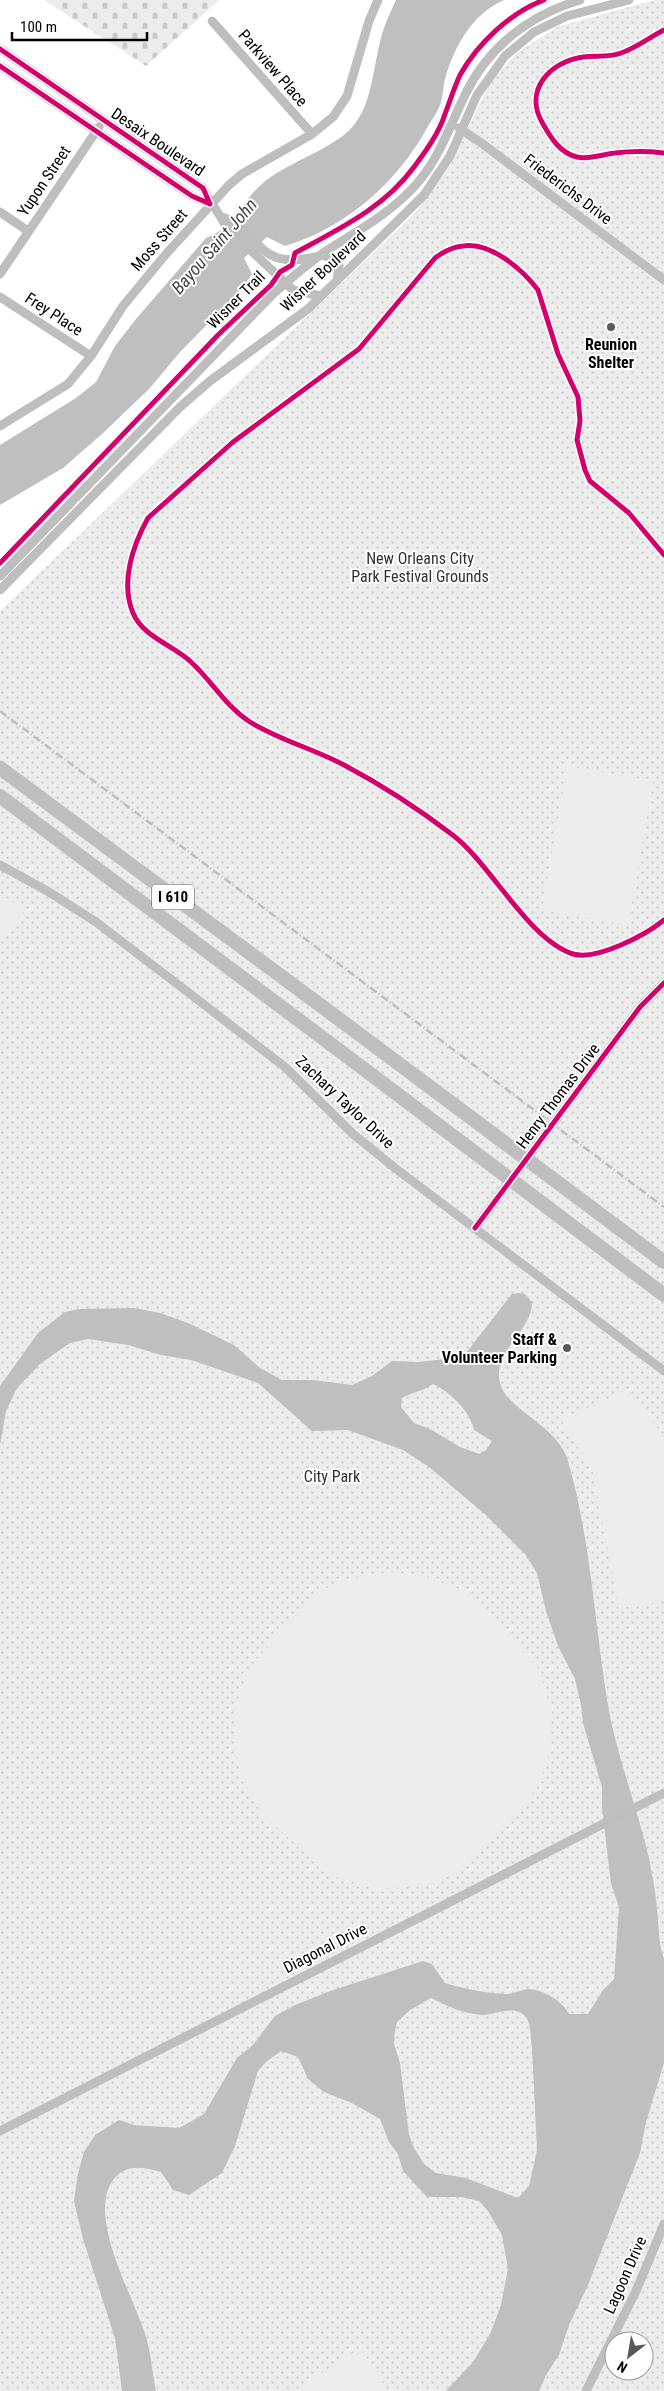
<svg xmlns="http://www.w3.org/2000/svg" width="664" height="2391" font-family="'Roboto Condensed',sans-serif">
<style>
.cemetery{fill:url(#cemetery-stones)}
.park{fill:url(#park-dots);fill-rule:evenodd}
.pitch{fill:#ececec}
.water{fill:#bfbfbf;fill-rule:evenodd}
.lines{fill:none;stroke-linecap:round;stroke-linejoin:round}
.highway-casing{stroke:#dbdbdb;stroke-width:15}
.minor{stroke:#bebebe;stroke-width:9}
.highway{stroke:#bebebe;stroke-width:14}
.rail{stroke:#bebebe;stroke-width:2.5;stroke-dasharray:8 2.5 1 2.5;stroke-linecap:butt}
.highway-bridge-casing{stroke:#dbdbdb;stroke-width:15;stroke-linecap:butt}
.highway-bridge{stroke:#bebebe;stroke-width:14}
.cycleway-casing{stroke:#fff;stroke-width:8}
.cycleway{stroke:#d6006c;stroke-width:5}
.poi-dot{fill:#595959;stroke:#fff;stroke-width:2}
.labels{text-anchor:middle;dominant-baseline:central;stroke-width:4;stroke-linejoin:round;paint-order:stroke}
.shield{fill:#fff;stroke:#4c4c4c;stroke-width:1}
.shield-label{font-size:15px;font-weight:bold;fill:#000}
.street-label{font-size:16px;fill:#000;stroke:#fff}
.poi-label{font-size:16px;font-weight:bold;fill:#000;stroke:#fff}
.park-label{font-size:16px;fill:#333;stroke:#fff}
.water-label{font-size:18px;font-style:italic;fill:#444;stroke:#fff}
</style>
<defs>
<pattern id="cemetery-stones" width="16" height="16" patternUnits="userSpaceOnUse" patternTransform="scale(1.25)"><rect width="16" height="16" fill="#ececec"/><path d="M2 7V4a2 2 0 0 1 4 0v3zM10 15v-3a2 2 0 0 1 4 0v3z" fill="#c9c9c9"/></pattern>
<pattern id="park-dots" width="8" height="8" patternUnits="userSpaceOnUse" patternTransform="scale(1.25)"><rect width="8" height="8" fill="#ececec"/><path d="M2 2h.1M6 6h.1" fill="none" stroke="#c9c9c9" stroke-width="1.8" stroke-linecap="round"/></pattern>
</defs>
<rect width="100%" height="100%" fill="#fff"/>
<path class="cemetery" d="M44,0H219L146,66Z"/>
<path class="park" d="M654,0H664V2391H0V611L415,213L449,167L492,79L518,52L557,27ZM614,2341H644V2371H614Z"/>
<path class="pitch" d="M567,766L653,781L628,925L542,910Z
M0,893L24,911L0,943Z
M627,1390L664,1436V1601L619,1608L592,1469L561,1420Z
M395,1572L426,1577L454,1587L474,1598L539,1669L552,1714L549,1755L538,1786L520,1811L495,1837L460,1872L425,1886L378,1889L331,1876L262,1814L242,1779L234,1743L236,1704L249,1668L310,1599L332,1585L364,1575Z
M360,2348L388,2391H294Z"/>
<path class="water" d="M396,0H504C472,14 454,47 445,79C443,88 443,97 440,105C437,113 431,121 427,128C397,183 345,228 285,246L267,237L244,258L252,274L241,290L181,351L149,389L102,434L63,468L0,505V445L76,398L96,382L115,346L136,319L206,238C240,224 239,203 263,183C287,163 320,154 345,134C375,110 372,62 384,28C387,19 392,9 396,0Z
M519,1293L525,1294L532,1302C532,1332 492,1351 500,1383C506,1410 558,1425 568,1461C590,1537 594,1616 606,1693C614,1749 636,1803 649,1858C652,1875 656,1893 657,1910C659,1926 658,1943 664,1959V2063L646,2122L640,2153L588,2285L569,2325L559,2355L546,2375L539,2391H446L473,2362L490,2334L501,2305L508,2269L502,2235L488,2211L479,2201L461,2197H427L403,2171L398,2154L389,2142L380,2119L352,2103L324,2092L308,2079L298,2057L281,2051L267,2061L258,2071L235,2146L222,2173L189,2195L173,2190L161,2172C143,2167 126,2163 113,2180C87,2216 132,2294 144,2331C151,2350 152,2372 156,2391H122L115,2338L83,2239L74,2201L78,2173L84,2152L95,2135L119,2120L134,2125L179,2128L204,2114L237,2058L253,2045L275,2016L295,2005L333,1990L423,1961L432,1964L445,1983C465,1989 485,1993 506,1994C513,1994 521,1990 528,1989C542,1989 564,2002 569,2014H588L603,1990L614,1979L619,1907L611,1884L602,1808V1787L583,1723L581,1705L575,1679L558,1646L546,1611L537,1573L525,1554L487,1516L429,1467L403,1450L348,1430L312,1431L258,1383L191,1360L161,1355L128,1345L88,1339L70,1343L40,1364L17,1388L6,1411L0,1445V1386L38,1333L65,1312L79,1309L134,1308L160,1313L188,1323L234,1345L260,1368L282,1380H313L352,1385L372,1376L392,1361L418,1362L454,1358L466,1353L512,1294ZM433,1384C449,1391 471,1412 474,1430L492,1441L486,1450L479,1454L460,1447L430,1429L414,1423L401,1407L402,1398C413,1392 423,1391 433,1384ZM431,1998C448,2006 463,2014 483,2015C495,2015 513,2005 524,2015C532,2022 530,2038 532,2048L537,2150L529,2186L518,2198L466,2178L436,2173L424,2164L414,2148L409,2135L400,2063L394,2044L395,2031L397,2022L410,2010Z"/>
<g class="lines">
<defs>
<path id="highway" d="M0,768L347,1025
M0,796L332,1045"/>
</defs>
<use href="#highway" class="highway-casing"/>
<path class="minor" d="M212,21L312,134
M0,49L203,188C209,202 220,213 226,227L293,290L321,296
M0,66L192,196L210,204
M459,128L480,142L664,280
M0,212L28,231
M222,217C245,223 257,252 278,258C291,262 303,259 316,257
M321,255L332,258L339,265L337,281
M0,274L99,127
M0,297L91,356
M0,426L68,384L91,356L123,306L166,254L229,185L242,174L312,134L333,117L347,96L369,21L378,0
M0,576L273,294C290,279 307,264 326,251C357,231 386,216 412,189C439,161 449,127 466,93C489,46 530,15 580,0
M0,590L180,407L210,381L308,309L424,195L450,156L477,95L505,56L534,32L567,16L629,0
M0,865L49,892L96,922L189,993L285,1067L353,1134L395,1168L664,1371
M475,1228L640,1007L664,983
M0,2131L664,1793
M586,2391L636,2291L664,2224"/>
<use href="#highway" class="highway"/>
<path class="rail" d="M0,711L664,1207"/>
<defs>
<path id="highway-bridge" d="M347,1025L664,1262
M332,1045L664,1295"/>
</defs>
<use href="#highway-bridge" class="highway-bridge-casing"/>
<use href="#highway-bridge" class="highway-bridge"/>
<defs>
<path id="cycleway" d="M664,30C650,37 636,48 621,53C608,58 596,55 583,57C549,62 523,91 543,124C551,138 560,153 577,157C590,160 603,154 615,153C631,151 647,151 664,153
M0,49L203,188L210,204
M0,66L192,196L210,204
M664,555L629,513L590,481L585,470L577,440L580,421L578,397L558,354L538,290C522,269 491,242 463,246C452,247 443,252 435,258L359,349L233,442L148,518C133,545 120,582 133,613C143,637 173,645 191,662C212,681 225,706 250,722C279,740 314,749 344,765C382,785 420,810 454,836C491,865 529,940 573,954C596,961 646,935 664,920
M0,563L218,335L271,285L280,272L292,265L295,253C339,229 384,208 414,167C426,151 439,133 445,114C450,101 454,88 460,75C478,43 510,13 544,0
M475,1228L640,1007L664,983"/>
</defs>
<use href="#cycleway" class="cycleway-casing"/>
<use href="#cycleway" class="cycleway"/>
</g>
<g class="poi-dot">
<circle cx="611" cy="327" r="5"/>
<circle cx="567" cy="1348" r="5"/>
</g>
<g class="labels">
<rect class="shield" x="152" y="884.5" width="42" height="25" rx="4"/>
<g class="shield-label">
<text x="173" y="897">I 610</text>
</g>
<g class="street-label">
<text transform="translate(273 68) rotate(49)">Parkview Place</text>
<text transform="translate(158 142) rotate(34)">Desaix Boulevard</text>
<text transform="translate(44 181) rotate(-56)">Yupon Street</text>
<text transform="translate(568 189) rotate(37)">Friederichs Drive</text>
<text transform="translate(159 240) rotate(-49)">Moss Street</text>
<text transform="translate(323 271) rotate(-43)">Wisner Boulevard</text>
<text transform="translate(236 300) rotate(-45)">Wisner Trail</text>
<text transform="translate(54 314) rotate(33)">Frey Place</text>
<text transform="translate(558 1096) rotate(-53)">Henry Thomas Drive</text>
<text transform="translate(345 1102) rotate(43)">Zachary Taylor Drive</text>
<text transform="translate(325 1948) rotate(-27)">Diagonal Drive</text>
<text transform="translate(625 2275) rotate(-66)">Lagoon Drive</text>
</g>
<g class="poi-label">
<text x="611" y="344">Reunion<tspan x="611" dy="18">Shelter</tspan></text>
<text x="557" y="1339" text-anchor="end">Staff &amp;<tspan x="557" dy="18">Volunteer Parking</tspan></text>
</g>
<g class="park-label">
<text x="420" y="558">New Orleans City<tspan x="420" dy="18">Park Festival Grounds</tspan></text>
<text x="332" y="1476">City Park</text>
</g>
<g class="water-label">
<text transform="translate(214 246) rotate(-49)">Bayou Saint John</text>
</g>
</g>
<g transform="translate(629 2356) rotate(211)"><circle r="24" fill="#ffffff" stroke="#999999"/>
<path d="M0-4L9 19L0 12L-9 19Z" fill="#595959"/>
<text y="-8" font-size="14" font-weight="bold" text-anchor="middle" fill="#000000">N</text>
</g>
<path d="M12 32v8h135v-8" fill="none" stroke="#000000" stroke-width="2.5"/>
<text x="20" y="32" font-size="15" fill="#000000" stroke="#ffffff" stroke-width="4" paint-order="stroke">100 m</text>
</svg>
